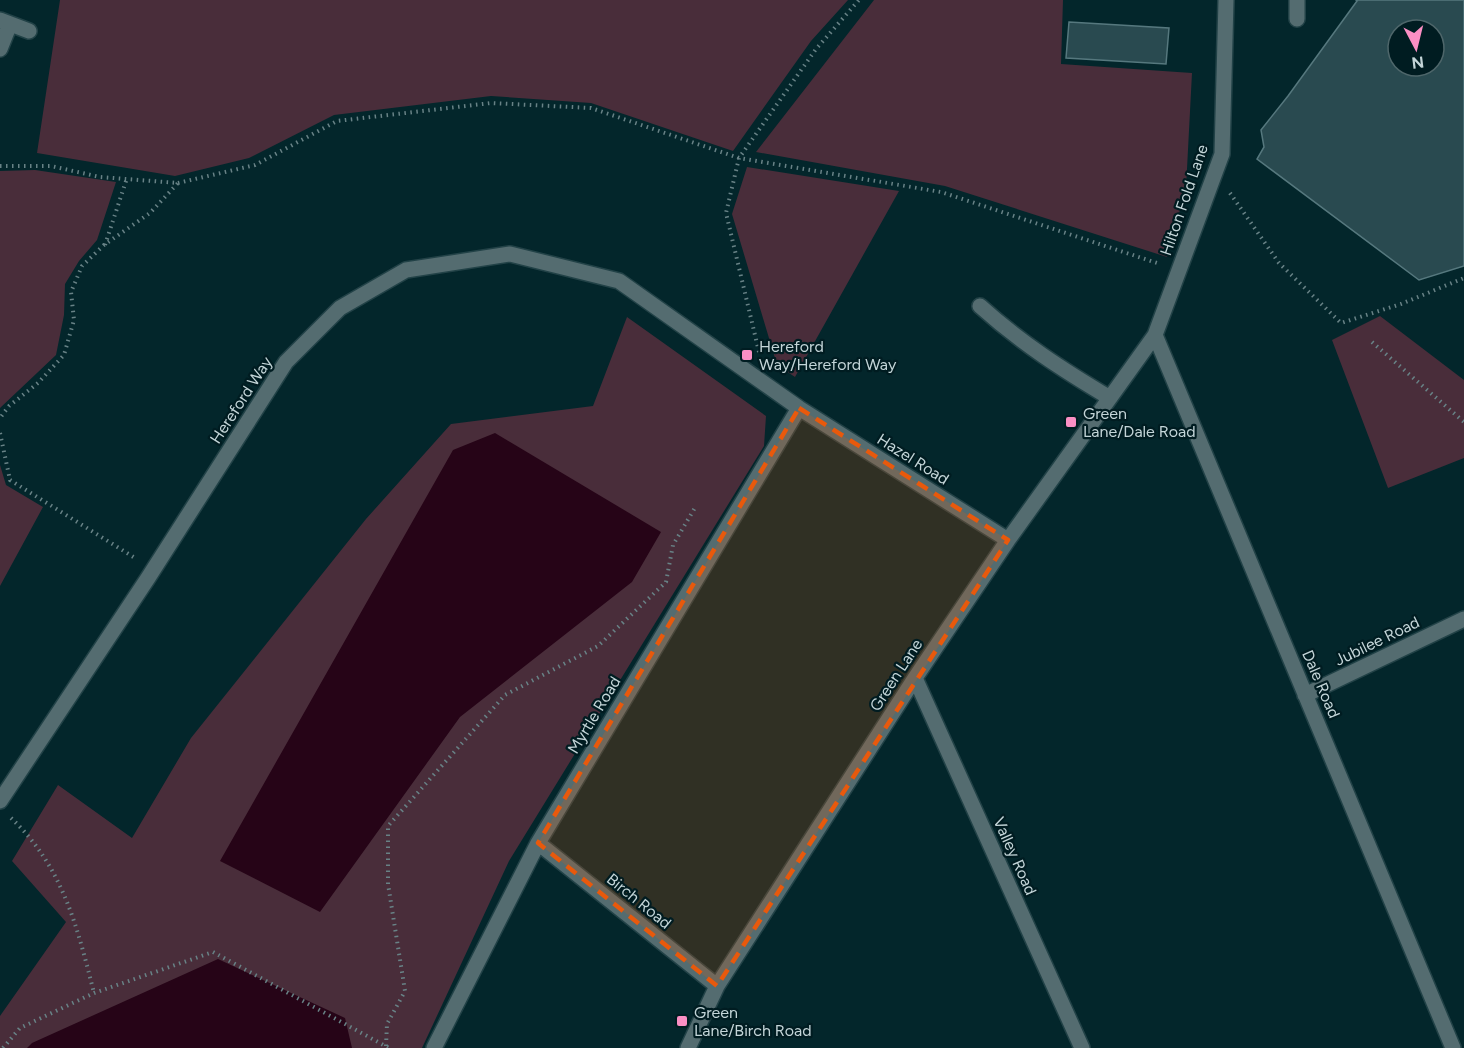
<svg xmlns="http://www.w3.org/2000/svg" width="1464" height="1048" font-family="Figtree,sans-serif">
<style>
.green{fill:#492d3a}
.water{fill:#260417}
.building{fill:#294a50;stroke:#56787e;stroke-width:1.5;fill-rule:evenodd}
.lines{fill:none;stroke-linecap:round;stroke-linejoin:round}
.minor-casing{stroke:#224247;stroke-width:18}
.path{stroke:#688286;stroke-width:4;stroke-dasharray:1.5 4.5;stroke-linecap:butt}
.minor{stroke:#546c70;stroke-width:15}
.marked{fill:#e8590c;fill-opacity:0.2;stroke:#e8590c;stroke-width:4.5;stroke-dasharray:12 8;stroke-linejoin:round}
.poi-dot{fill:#fb8fc4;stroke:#001c21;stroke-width:2}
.labels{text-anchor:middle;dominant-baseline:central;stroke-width:4.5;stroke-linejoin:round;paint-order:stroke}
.street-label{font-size:16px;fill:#c3d5d8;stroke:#001c21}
.poi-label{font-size:16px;fill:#c3d5d8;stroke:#001c21;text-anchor:start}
</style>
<rect width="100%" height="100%" fill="#03262b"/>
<path class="green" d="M60,0H848L811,41L733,151L591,103L491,96L334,115L249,158L175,176L37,153Z
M874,0H1063L1061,64L1192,73L1186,188L1167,257L945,186L756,152Z
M747,167L899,191L795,377L777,365L732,214Z
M35,170L116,182L97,240L79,261L65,284L64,315L56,355L0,408V171Z
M1380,316L1464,380V458L1388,488L1332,340Z
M627,317L766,416L764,446L509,861L422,1048H0V1016L66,922L12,861L58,785L132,838L191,738L366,519L451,424L593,406Z
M0,465L6,485L43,507L0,586Z"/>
<path class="water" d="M495,433L661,532L632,582L460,717L320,912L220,861L453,450Z
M218,959L345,1018L352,1048H27L32,1043Z"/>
<path class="building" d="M1356,0H1464V266L1419,280L1257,159L1264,147L1261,130L1288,96L1357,1ZM1398,30H1434V66H1398Z
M1069,22L1169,28L1166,64L1066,58Z"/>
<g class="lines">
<defs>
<path id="minor" d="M1297,19V0
M0,20L29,31
M0,49L10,24
M980,306C1021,343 1063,370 1110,398
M1155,335L1453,1048
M915,678L1082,1048
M1305,695L1464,619
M0,801L148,578L286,362L340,308L406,270L510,254L619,281L799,408L1008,540
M538,843L717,986
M434,1048L538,843L799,408
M688,1048L717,986L915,678L1008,540L1155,335L1222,154L1226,0"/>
</defs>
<use href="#minor" class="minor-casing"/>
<path class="path" d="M0,166H51L100,177L178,183L150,213L104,245L82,266L71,292L74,320L64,355L38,383L9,406L0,418
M178,183L255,165L337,121L491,103L591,108L739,158L941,192L1160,264
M1230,193L1279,263L1341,323L1401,304L1464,278
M105,245L127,178
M1372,342L1464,422
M759,352L726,213L739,158L816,49L859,0
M0,433L10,480L135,558
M11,818C63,867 77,926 94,993
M386,1046L387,1024L405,991L388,884V826L505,695L598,646L666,582L673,545L696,506
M3,1048L20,1028L94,993L213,952L389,1048"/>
<use href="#minor" class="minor"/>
</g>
<path class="marked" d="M799,408L1008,540L717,986L538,843Z"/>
<g class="poi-dot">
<rect x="741" y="349" width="12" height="12" rx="3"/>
<rect x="1065" y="416" width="12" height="12" rx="3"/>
<rect x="676" y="1015" width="12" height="12" rx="3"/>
</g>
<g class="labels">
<g class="street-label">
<text transform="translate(1184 200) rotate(-71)">Hilton Fold Lane</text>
<text transform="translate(241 400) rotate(-57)">Hereford Way</text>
<text transform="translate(913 459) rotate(32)">Hazel Road</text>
<text transform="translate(1377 641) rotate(-26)">Jubilee Road</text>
<text transform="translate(896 675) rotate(-57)">Green Lane</text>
<text transform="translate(1321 684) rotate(67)">Dale Road</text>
<text transform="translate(594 715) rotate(-59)">Myrtle Road</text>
<text transform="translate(1015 856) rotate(66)">Valley Road</text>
<text transform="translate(639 901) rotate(39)">Birch Road</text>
</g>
<g class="poi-label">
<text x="759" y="346">Hereford<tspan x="759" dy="18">Way/Hereford Way</tspan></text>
<text x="1083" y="413">Green<tspan x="1083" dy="18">Lane/Dale Road</tspan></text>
<text x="694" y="1012">Green<tspan x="694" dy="18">Lane/Birch Road</tspan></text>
</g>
</g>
<g transform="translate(1416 48) rotate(173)"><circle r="28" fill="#001c21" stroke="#4e666a" stroke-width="1.5"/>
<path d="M0-4.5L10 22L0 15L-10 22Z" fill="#fb8fc4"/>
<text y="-9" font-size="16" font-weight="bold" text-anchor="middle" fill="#c3d5d8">N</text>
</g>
</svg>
